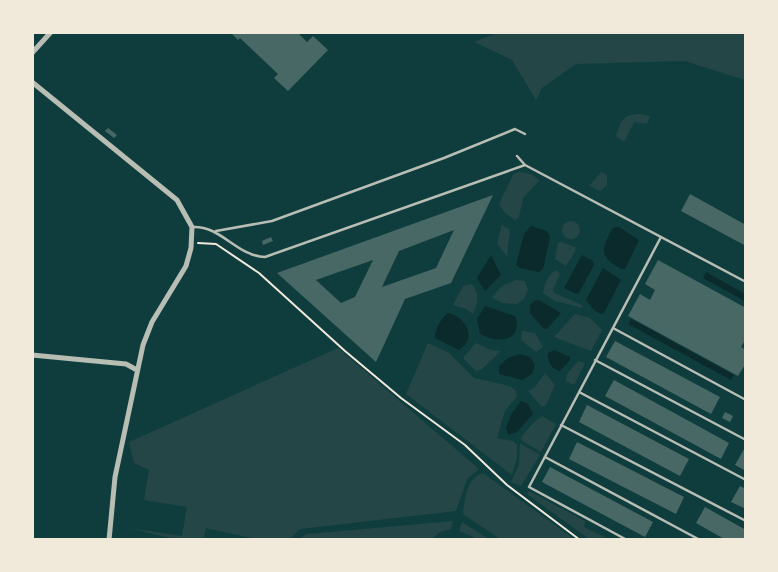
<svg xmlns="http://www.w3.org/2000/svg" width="778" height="572" font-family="Spectral,serif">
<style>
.green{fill:#244646}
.water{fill:#0a2a2b}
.building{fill:#486865;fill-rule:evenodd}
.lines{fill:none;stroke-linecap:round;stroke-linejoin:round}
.path{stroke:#f1e9da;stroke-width:2}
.service{stroke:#b8beb3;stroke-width:2.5}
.minor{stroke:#b8beb3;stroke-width:5}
</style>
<rect width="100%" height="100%" fill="#0f3d3e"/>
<path class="green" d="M497,33H745V80L685,61L576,64L542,88L536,100L512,60L474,42Z
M640,114L650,116L647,124L634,122L624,142L616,136C622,120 621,115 640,114Z
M518,172C525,172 535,174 539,181L523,198L519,217L515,220L505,213L499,204L513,175Z
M601,172L607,175V185L600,191L589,186Z
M562 230a9 9 0 1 1 18 0a9 9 0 1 1-18 0Z
M502,225L510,230L507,257L497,243Z
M561,242L575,247L576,250L566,266L555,259L558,243Z
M557,270L560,274L553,290L554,293L582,305L583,308L555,301L543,293C545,284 548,273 557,270Z
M516,280L525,281L528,290L524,299L517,304L502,303L492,297L502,286Z
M472,284C480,295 478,302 473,314L466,309L453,305L463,286Z
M575,314L590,318L602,330L591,351L554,337Z
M522,331L535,333L543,347L536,352L521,340Z
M428,343L449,353L474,378L510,386L516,391L517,396L505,411L497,438L513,441L517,445V457L512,475L406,394Z
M476,343L491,350L501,351L481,370L476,371L463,358Z
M338,348L479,469L467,479L456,511L300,529L290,539H256L206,528L203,539H174L129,528L182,536L187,507L144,500L149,470L134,463L129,442Z
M578,361L585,363L574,385L566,381L567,374Z
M545,373L555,385L546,405L542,407L528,391L535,387Z
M542,416L556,424L541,452L522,441L521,437L534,422Z
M520,443L540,455L521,486L511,482L519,464Z
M483,473L574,539H500L463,514C465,500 466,478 483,473Z
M529,491L585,521L584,527L609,539H589L527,494Z
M453,521L451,529L440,532L432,539H298L307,534Z
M462,522L489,539H478L459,531Z"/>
<path class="water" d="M531,226L547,231L550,237L543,269L539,272L520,268L516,265L524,234Z
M615,227H619L639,240L625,269H621C599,256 601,251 612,229Z
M491,255L501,275L485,291L477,278Z
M582,255L593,261L594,265L579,293L576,294L564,288Z
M603,268L621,280L604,313L601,314L594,310L586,300Z
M706,272L745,294V301L703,278Z
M539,300L561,313L547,329L543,328L530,313V305L534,301Z
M485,306L515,316C524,342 497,344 480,334L477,319Z
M448,313C466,317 478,338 459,350L435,338C434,330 442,317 448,313Z
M631,319L734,375L731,380L628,324Z
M554,350L570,357V360L560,371C552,370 547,361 548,353Z
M520,354L530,357L535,365L532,374L522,380L499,374V366L508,358Z
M521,401L528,404L533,414L517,432L508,435L506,427L512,413Z"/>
<path class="building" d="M230,32H297L307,42L313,36L328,50L288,91L274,78L278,74L240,38L238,40Z
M108,128L117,135L114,138L105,131Z
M690,194L746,225V246L681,211Z
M493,195L451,283L405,299L376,362L277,273ZM454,230L436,268L382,287L399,251ZM373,260L355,297L341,303L316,280Z
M271,237L273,241L263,245L262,241Z
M658,260L746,308V339L741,347L746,350V363L738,376L628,316L640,294L650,300L655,290L645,284Z
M615,341L720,397L711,414L606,357Z
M614,380L729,443L721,459L605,396Z
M587,405L689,459L680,476L579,422Z
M725,412L733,416L730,422L722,418Z
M577,442L684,497L676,514L569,459Z
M744,449L746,450V471L735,465Z
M550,467L653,522L645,537L542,482Z
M740,486L746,489V509L731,502Z
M705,507L746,530V540H726L696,523Z"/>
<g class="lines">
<path class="path" d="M198,243L216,244L259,273L345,351L401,398L465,445L507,485L580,540"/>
<path class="service" d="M517,156L525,165L746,282
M192,227C221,225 236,256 265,257L525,165
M216,231L272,221L444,158L515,129L525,134
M613,328L746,400
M595,360L746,440
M579,392L746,480
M561,425L746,521
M545,457L700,540
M627,540L529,487L661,237"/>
<path class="minor" d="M32,53L51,32
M32,82L177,200L192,227L191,248L186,266L152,322L143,345L115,477L109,540
M32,355L126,364L137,370"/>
</g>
<rect width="778" height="572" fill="none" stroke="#f1e9da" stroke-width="68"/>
</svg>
